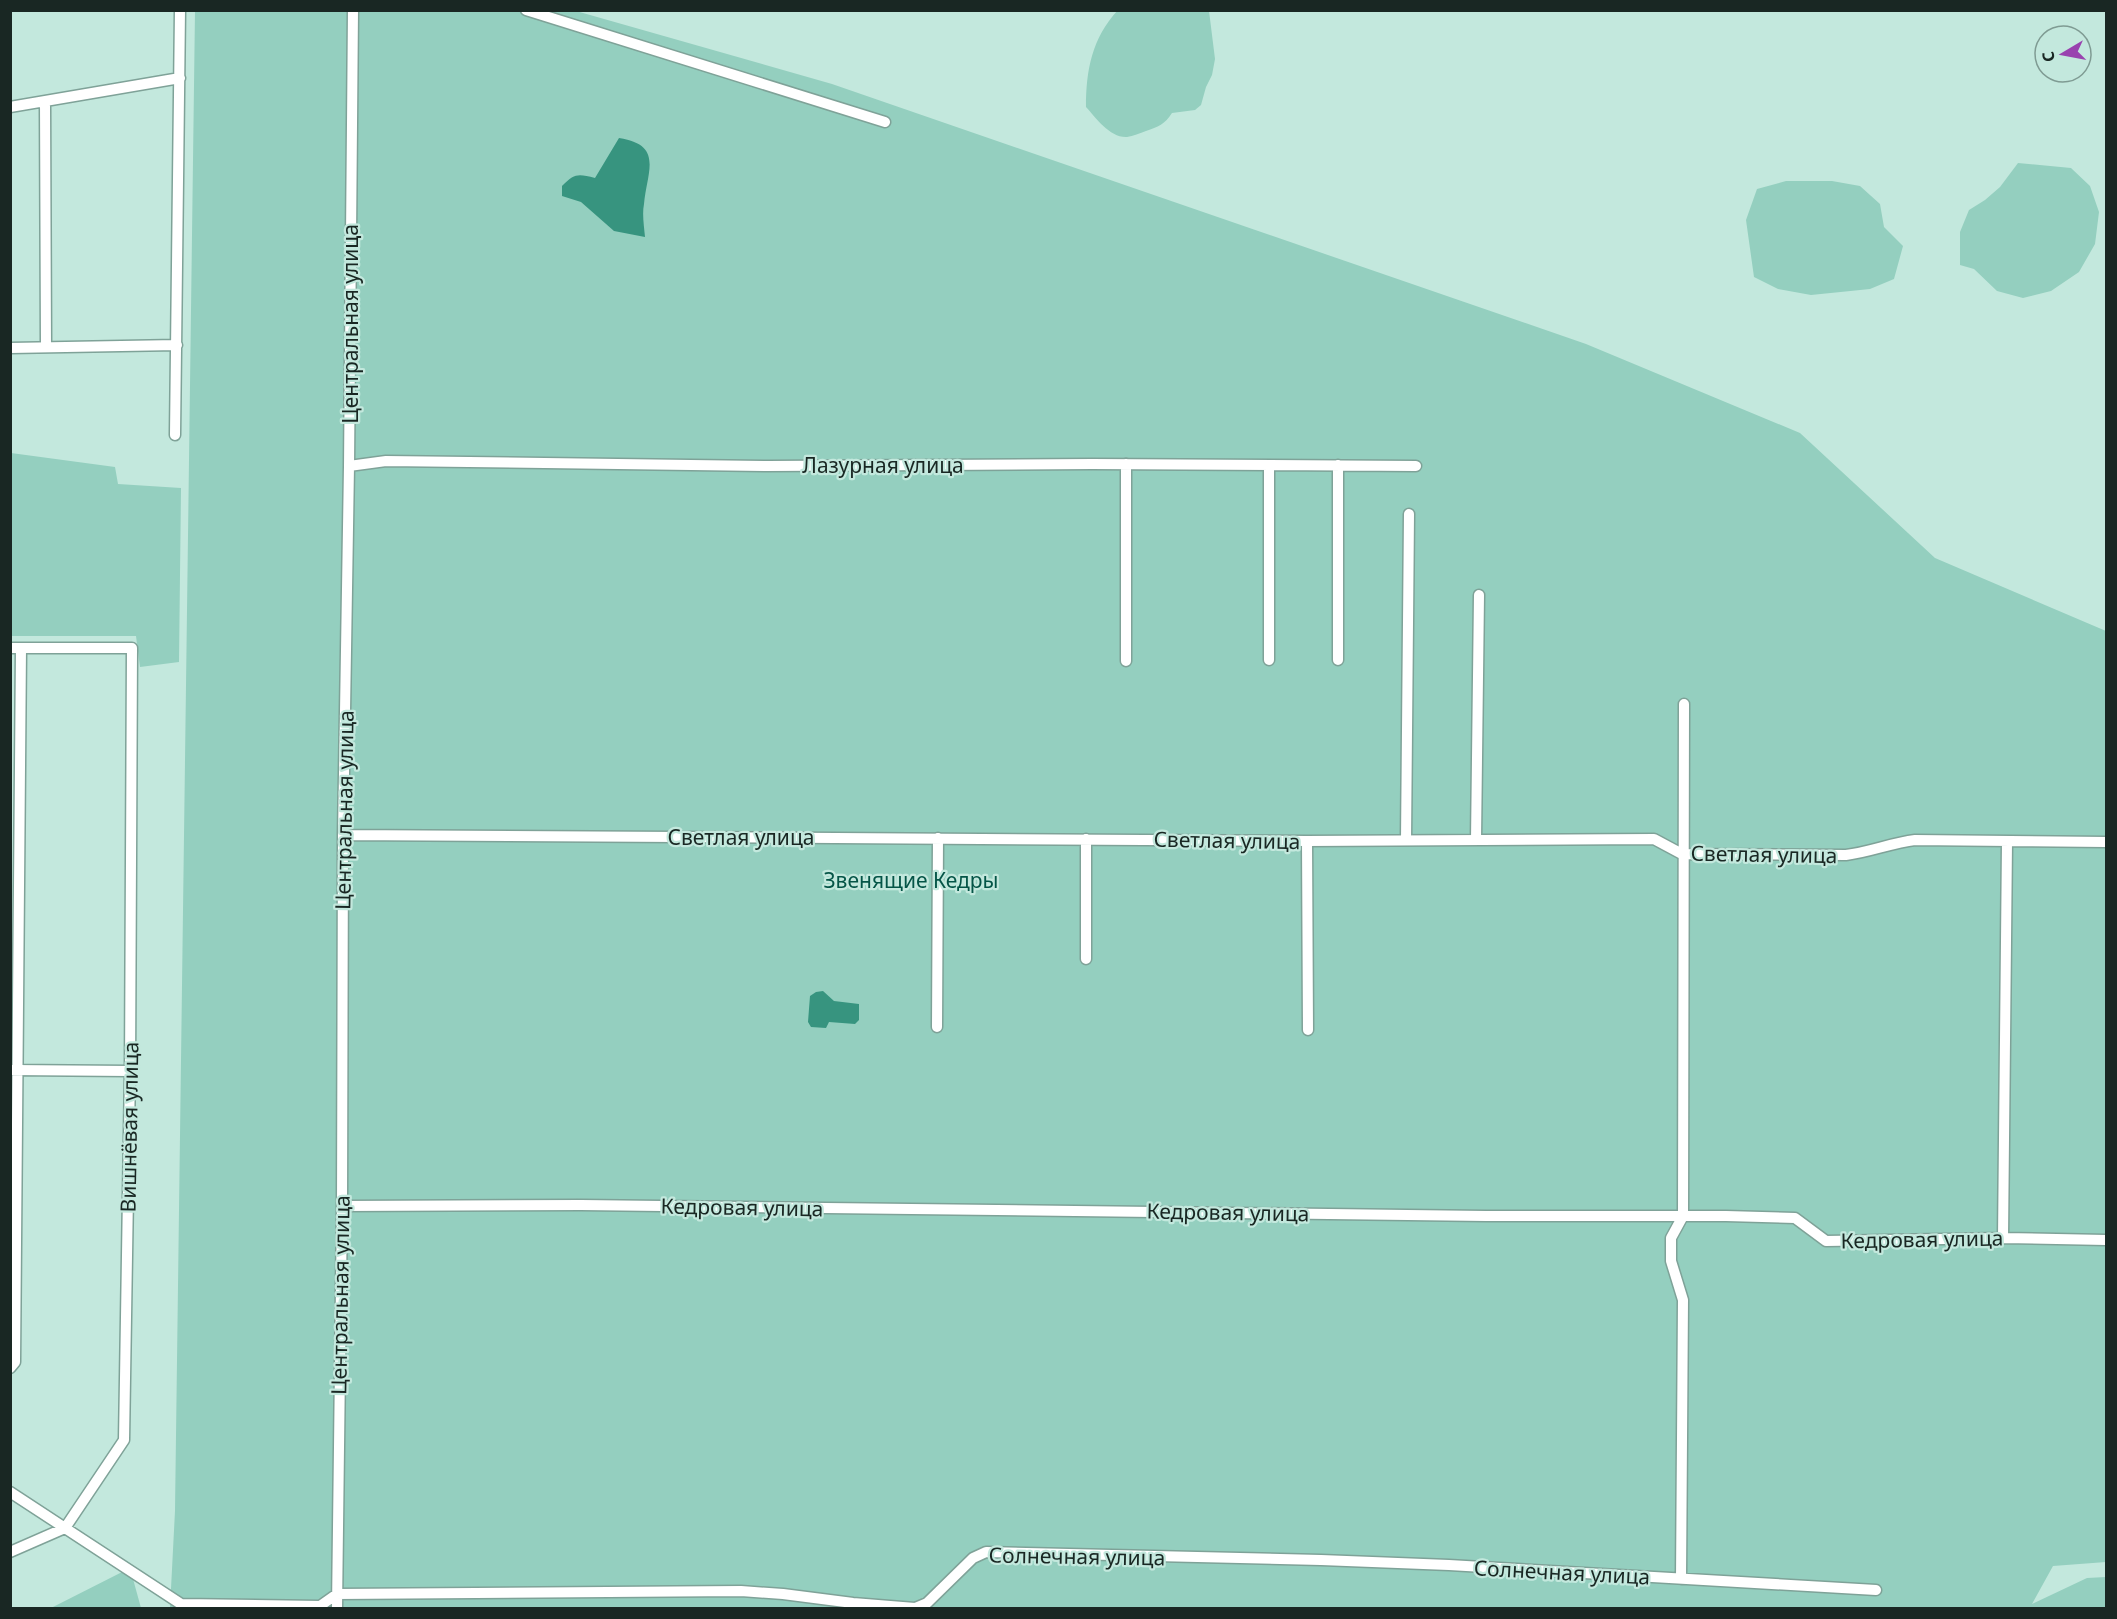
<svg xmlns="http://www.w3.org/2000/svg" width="2117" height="1619" font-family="'Noto Sans',sans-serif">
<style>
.green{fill:#94cfbf}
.water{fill:#37947f}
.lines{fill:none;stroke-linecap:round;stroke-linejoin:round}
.minor-casing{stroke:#7fa298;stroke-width:13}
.minor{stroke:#fff;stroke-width:10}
.labels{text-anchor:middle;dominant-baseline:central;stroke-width:4.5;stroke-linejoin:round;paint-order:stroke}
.street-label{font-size:21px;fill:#192723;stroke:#c3e8dd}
.park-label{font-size:21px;fill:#055547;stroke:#c3e8dd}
</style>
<rect width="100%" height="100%" fill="#c3e8dd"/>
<path class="green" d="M1118,10L1209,11L1215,59L1212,75L1206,87L1201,105L1195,110L1172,113C1165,124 1158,127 1146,131C1140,133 1133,136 1127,137C1110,138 1096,118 1086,107C1086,70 1092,38 1118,10Z
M195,11H576L832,84L1586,344L1800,433L1935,558L2106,631V1562L2053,1566L2032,1604L2087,1578L2106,1577V1608H170L175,1511Z
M2018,163L2071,168L2090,186L2099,212L2095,244L2079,272L2051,291L2023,298L1997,291L1974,269L1960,265V232L1969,210L1985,200L2000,187Z
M1786,181H1832L1860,186L1880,204L1884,227L1903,246L1894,279L1870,289L1811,295L1778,289L1754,277L1746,220L1757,189Z
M11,453L115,467L118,484L181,488L179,662L140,667L136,636H11Z
M130,1568L141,1608H51Z"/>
<path class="water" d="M619,138C664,145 647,171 644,204C642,214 644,226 645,237L614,231L581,202L562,196V186C575,173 578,174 595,178Z
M823,991L834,1001L859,1004V1020L855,1024L829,1022L826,1028L811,1027L808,1022L810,996L816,992Z"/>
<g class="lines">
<defs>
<path id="minor" d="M526,10L885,122
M45,102L46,347
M10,107L180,78
M10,348L177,345
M175,435L180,10
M349,466L386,461L768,466L1092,464L1416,466
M10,648H132L130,1071L124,1440L65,1528L10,1552
M1269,660V465
M1338,660V465
M1126,661V464
M343,835L1307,841L1654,839L1682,854L1846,855C1870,852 1891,843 1915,840L2106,842
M1406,840L1409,514
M1476,840L1479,595
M1307,841L1308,1030
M1086,959V839
M937,1027L938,838
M11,1070L130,1071
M342,1206L581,1205L1486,1216H1726L1795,1218L1826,1241L2003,1238L2106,1240
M2003,1238L2007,842
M10,1368L15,1362L21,648
M10,1492L181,1604L320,1606L337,1594L741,1591L783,1594L853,1603L915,1608L927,1603L973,1558L986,1552L1321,1560L1449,1565L1876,1590
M1681,1579L1683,1300L1671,1261V1238L1683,1216L1684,704
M337,1608L342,1206L343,835L349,466L353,10"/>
</defs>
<use href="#minor" class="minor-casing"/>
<use href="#minor" class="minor"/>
</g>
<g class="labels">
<g class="street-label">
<text transform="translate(350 324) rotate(-90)">Центральная улица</text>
<text x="883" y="465">Лазурная улица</text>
<text transform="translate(344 810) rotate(-89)">Центральная улица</text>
<text x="741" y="837">Светлая улица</text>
<text transform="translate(1227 840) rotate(1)">Светлая улица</text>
<text transform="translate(1764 854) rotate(1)">Светлая улица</text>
<text transform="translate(129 1127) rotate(-89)">Вишнёвая улица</text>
<text transform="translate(742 1207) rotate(1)">Кедровая улица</text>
<text transform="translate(1228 1212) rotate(1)">Кедровая улица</text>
<text transform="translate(1922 1239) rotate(-1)">Кедровая улица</text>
<text transform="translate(340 1295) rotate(-89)">Центральная улица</text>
<text transform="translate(1077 1556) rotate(1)">Солнечная улица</text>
<text transform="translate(1562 1572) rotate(3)">Солнечная улица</text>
</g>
<g class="park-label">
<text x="911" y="880">Звенящие Кедры</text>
</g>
</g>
<rect width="2117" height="1619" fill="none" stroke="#192723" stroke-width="24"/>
<g transform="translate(2063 54) rotate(260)"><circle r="28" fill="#c3e8dd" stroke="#7f9b93" stroke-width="1.5"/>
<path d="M0-4.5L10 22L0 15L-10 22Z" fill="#9942af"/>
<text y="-9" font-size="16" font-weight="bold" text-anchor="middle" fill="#192723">С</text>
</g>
</svg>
